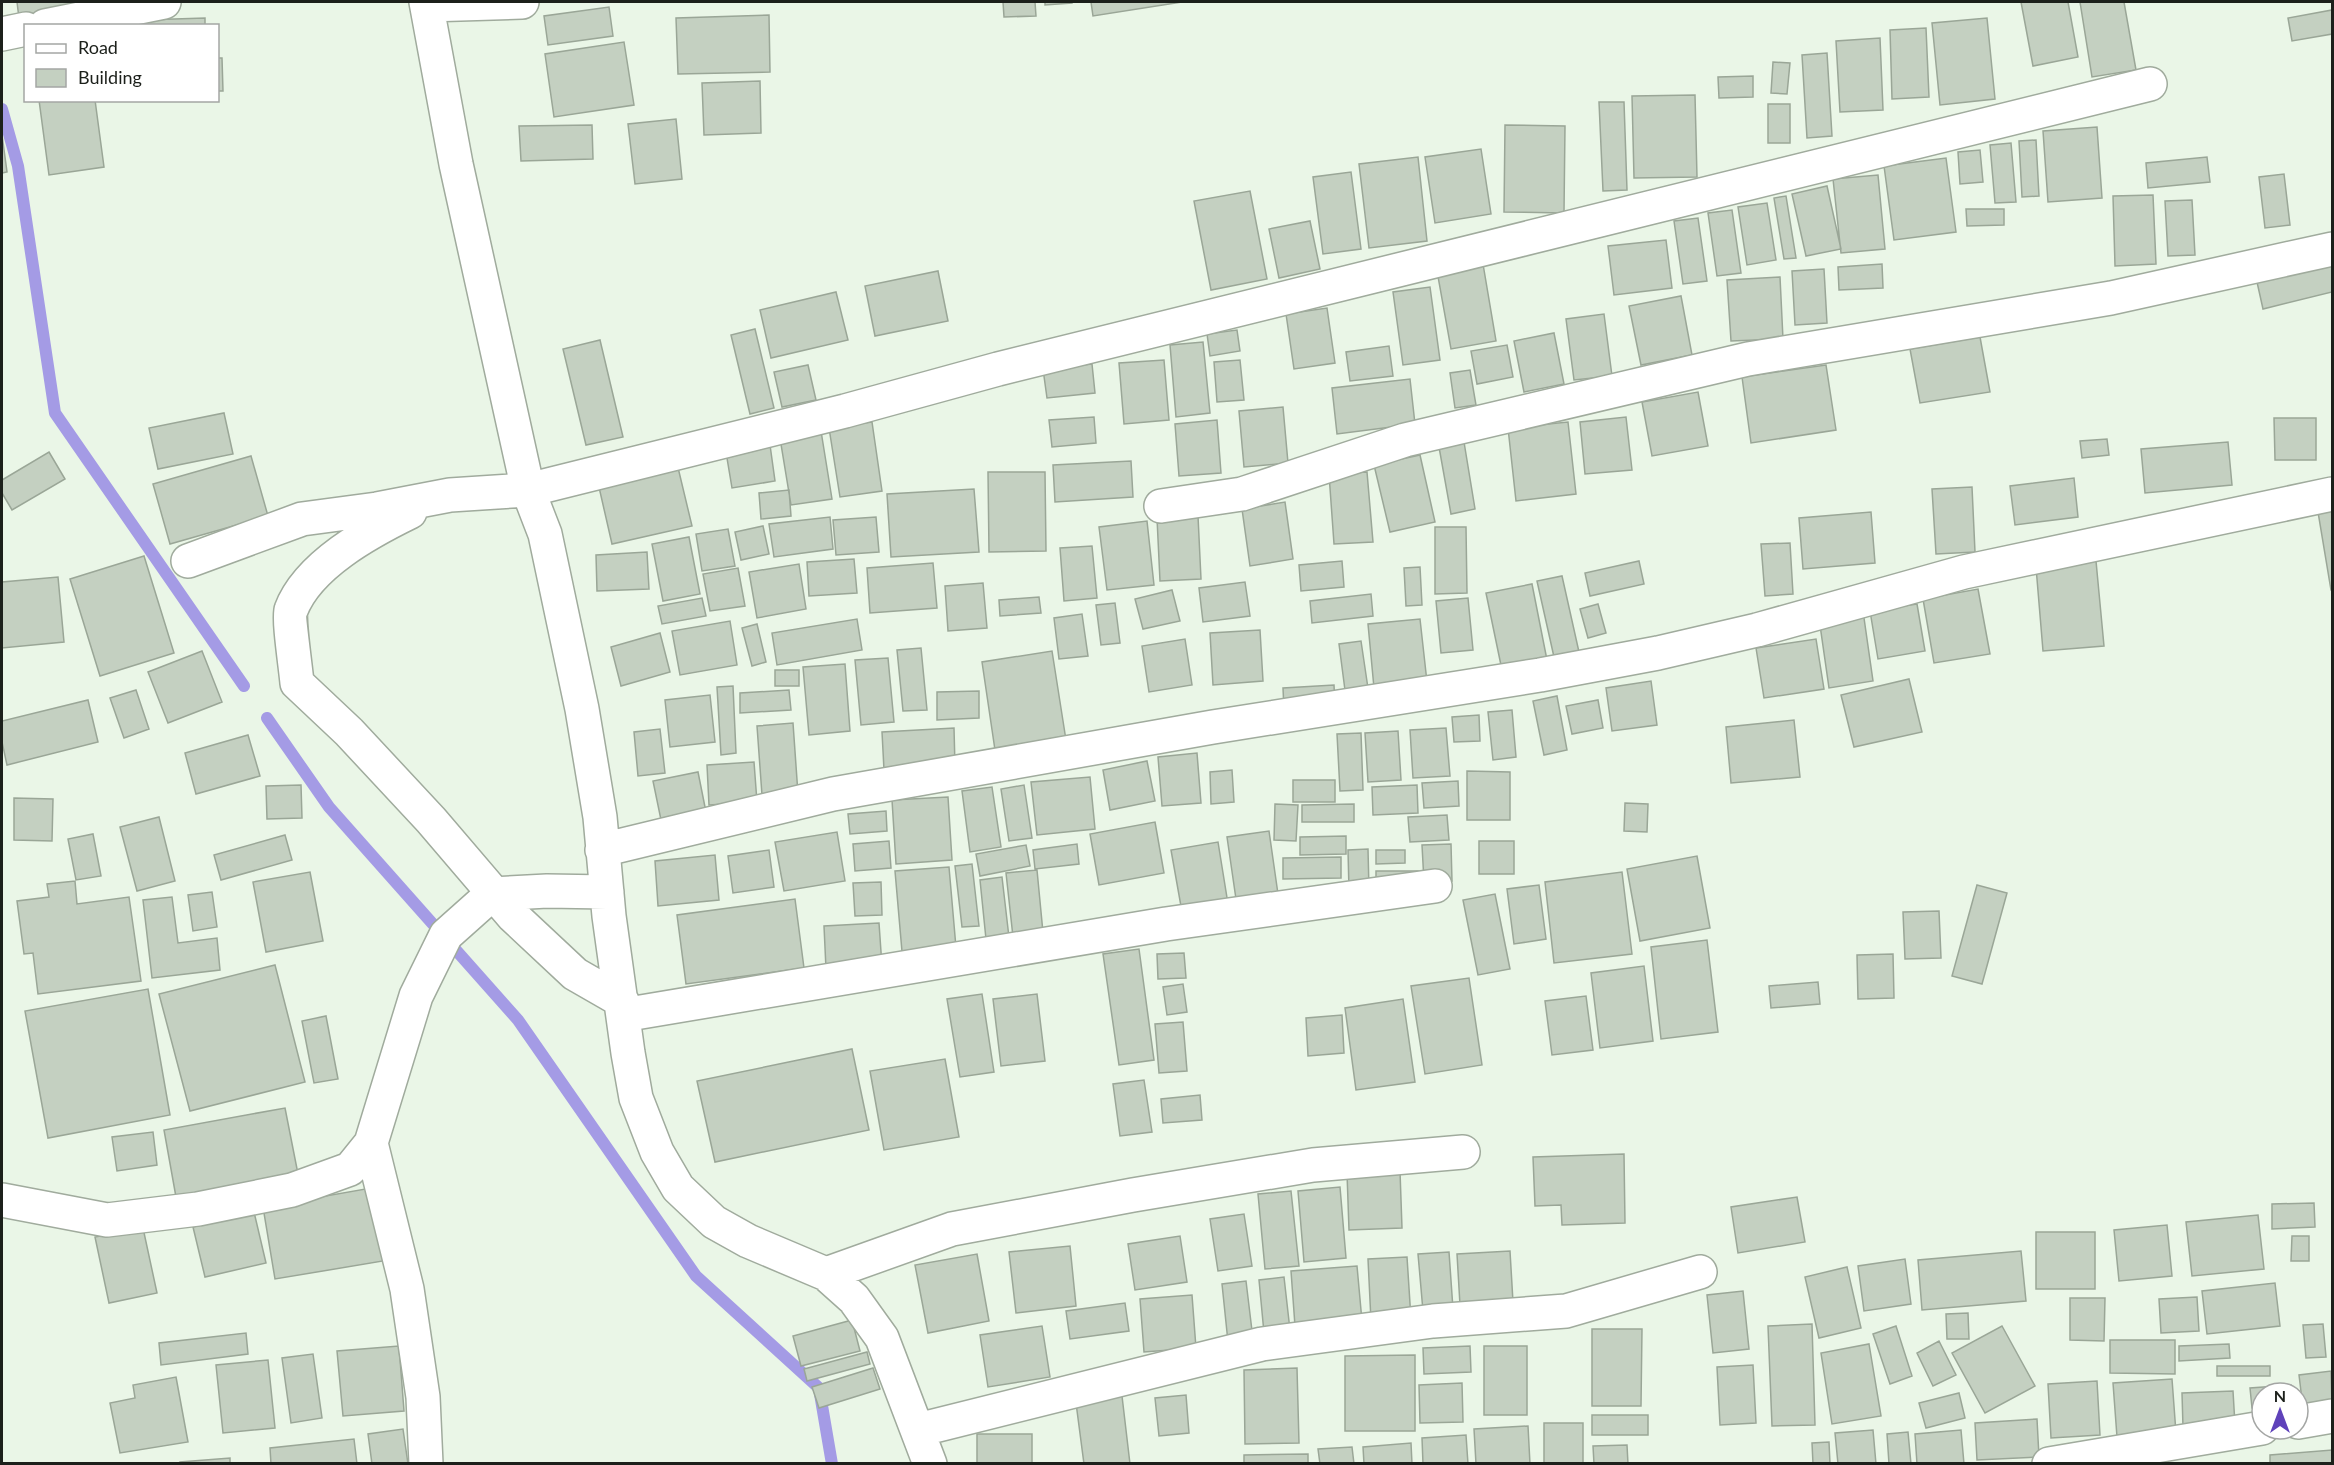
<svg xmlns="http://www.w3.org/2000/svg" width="2334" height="1465" font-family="Lato,sans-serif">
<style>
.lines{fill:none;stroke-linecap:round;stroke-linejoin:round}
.stream{stroke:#a49be5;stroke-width:12}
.building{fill:#c4d0c1;stroke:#9aa697;stroke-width:1.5}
.minor-casing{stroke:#a0ab9d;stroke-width:36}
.minor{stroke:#fff;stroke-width:33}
</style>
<rect width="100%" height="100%" fill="#eaf6e7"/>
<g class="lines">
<path class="stream" d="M2,109L18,166L55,413L244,686
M267,718L329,807L518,1020L696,1276L819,1388L832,1464"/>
</g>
<path class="building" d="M17,2H73L74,12L19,18Z
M1003,2H1035L1036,16L1004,17Z
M1045,2H1072V3L1045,5Z
M1091,2H1182L1093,16Z
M2021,2H2068L2078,57L2033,66Z
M2080,2H2124L2136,70L2092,77Z
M609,7L613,36L548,45L544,16Z
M2332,10V34L2292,41L2288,18Z
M769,15L770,72L678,74L676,18Z
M205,18V26H143V20Z
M1987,18L1995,99L1940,105L1932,23Z
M1926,28L1929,97L1892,99L1890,30Z
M1880,38L1883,110L1840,112L1836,41Z
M624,42L634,105L554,117L545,54Z
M1827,53L1832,136L1807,138L1802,55Z
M218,58H222L223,91H218Z
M1773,62L1790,63L1787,94L1771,93Z
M1753,76V97L1719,98L1718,77Z
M760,81L761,133L704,135L702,83Z
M1695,95L1697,177L1634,178L1632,96Z
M39,100H95L104,167L49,175Z
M1599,102H1624L1627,190L1603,191Z
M1768,104H1790V143H1768Z
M676,119L682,179L635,184L628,124Z
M592,125L593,159L521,161L519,126Z
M1505,125L1565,126L1564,213L1504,212Z
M2097,127L2102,198L2048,202L2043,131Z
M2,135L7,172L2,173Z
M2036,140L2039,196L2022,197L2019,141Z
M2011,143L2016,202L1995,203L1990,145Z
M1481,149L1491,214L1435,223L1425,157Z
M1980,150L1983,182L1960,184L1958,152Z
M1418,157L1427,241L1369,248L1359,164Z
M2207,157L2210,182L2148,188L2146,163Z
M1946,158L1956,232L1894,240L1884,166Z
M1351,172L1361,249L1323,254L1313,177Z
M2284,174L2290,225L2265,228L2259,177Z
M1878,175L1885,249L1841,253L1833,179Z
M1827,186L1841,249L1806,256L1792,194Z
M1250,191L1267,279L1211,290L1194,201Z
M2153,195L2156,264L2115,266L2113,196Z
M1786,196L1796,258L1784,259L1774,198Z
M2192,200L2195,255L2168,256L2165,201Z
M1767,203L1776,260L1747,265L1738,207Z
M1966,209H2004V225L1967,226Z
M1732,210L1741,273L1717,276L1708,213Z
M1698,218L1707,281L1683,284L1674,221Z
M1310,221L1320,269L1279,278L1269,229Z
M1666,240L1672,288L1614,295L1608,246Z
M1483,264L1496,341L1451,349L1437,271Z
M1882,264L1883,288L1839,290L1838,267Z
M2332,264V292L2263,309L2257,282Z
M1824,269L1827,323L1795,325L1792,271Z
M938,271L948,321L875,336L865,286Z
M1780,277L1783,339L1731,341L1727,280Z
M1430,287L1440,360L1403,365L1393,292Z
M836,292L848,340L771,358L760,310Z
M1681,296L1692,355L1641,365L1629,306Z
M1327,308L1335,363L1294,369L1286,314Z
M1604,314L1612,376L1574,380L1566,319Z
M755,329L774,408L750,414L731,335Z
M1237,330L1240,351L1210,356L1207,334Z
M1554,333L1564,384L1524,392L1514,341Z
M1980,337L1990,392L1920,403L1910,349Z
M600,340L623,437L586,445L563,349Z
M1203,342L1210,413L1176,417L1170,345Z
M1507,345L1513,377L1477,384L1471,351Z
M1389,346L1393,376L1350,381L1346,352Z
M1164,360L1169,420L1124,424L1119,363Z
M1240,360L1244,400L1217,402L1214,362Z
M1092,364L1095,393L1047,398L1043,369Z
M808,365L816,400L782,407L774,372Z
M1826,365L1836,430L1751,443L1742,377Z
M1470,370L1476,405L1455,408L1450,373Z
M1410,379L1415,424L1337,434L1332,388Z
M1698,392L1708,446L1652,456L1642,402Z
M1283,407L1288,463L1244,467L1239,411Z
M224,413L233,454L158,469L149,428Z
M1094,417L1096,443L1052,447L1049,420Z
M1626,417L1632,470L1585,474L1580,422Z
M2274,418H2316V460H2275Z
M1217,420L1221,473L1179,476L1175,424Z
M872,422L882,491L840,497L829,428Z
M1568,422L1576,494L1516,501L1508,428Z
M821,431L832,499L791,505L780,438Z
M2107,439L2109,455L2082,458L2080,441Z
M1464,442L1475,509L1451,514L1439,447Z
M2228,442L2232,485L2145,493L2141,449Z
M770,445L775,481L732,488L726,452Z
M49,452L65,479L12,510L2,493V480Z
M675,455L692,526L612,544L596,474Z
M1420,455L1435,522L1390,532L1374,465Z
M251,456L268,516L170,544L153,484Z
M1131,461L1133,497L1055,502L1053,465Z
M988,472H1045L1046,551L989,552Z
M1367,472L1373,542L1334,544L1329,474Z
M2074,478L2078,517L2015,525L2010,486Z
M1972,487L1975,552L1936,554L1932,489Z
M974,489L979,552L891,557L887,494Z
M789,490L791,516L761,519L759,493Z
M1285,502L1293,559L1250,566L1242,509Z
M2332,504V590H2331L2317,506Z
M1871,512L1875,563L1803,569L1799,518Z
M1198,516L1201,579L1160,581L1157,518Z
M830,517L833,549L774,557L769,524Z
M876,517L879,552L836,555L833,520Z
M1147,521L1154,585L1107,590L1099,527Z
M763,526L769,554L741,560L735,532Z
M1435,527H1466L1467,593L1435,594Z
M728,529L735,566L702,571L696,534Z
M689,537L700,594L663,601L652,544Z
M1790,543L1793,594L1765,596L1761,544Z
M1092,546L1097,598L1064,601L1060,548Z
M647,552L649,589L597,591L596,555Z
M144,556L174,653L100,676L70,579Z
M854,559L857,593L809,596L807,562Z
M1342,561L1344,587L1301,591L1299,565Z
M1639,561L1644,584L1590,596L1585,573Z
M2096,561L2104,646L2043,651L2036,567Z
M933,563L937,608L870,613L867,568Z
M799,564L806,609L757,618L749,572Z
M1420,567L1422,605L1406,606L1404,568Z
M738,568L745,606L710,611L703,574Z
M1562,576L1579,652L1554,657L1537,581Z
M58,577L64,642L2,648V582Z
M1245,582L1250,616L1203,622L1199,588Z
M983,583L987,628L948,631L945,586Z
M1532,584L1547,660L1502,670L1486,593Z
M1978,589L1990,654L1934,663L1923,599Z
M1172,590L1180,621L1143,629L1135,599Z
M1371,594L1373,616L1312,623L1310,601Z
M1039,597L1041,613L1000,616L999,600Z
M702,598L706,616L662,624L658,606Z
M1468,598L1473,650L1441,653L1436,601Z
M1115,603L1120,643L1101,645L1096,605Z
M1598,604L1606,633L1588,638L1580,609Z
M1917,604L1925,651L1878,659L1870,611Z
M1863,611L1873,681L1829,688L1819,618Z
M1082,614L1088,656L1059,659L1054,618Z
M857,619L862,650L777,665L772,633Z
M1420,619L1427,682L1374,688L1368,624Z
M730,621L737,665L680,675L672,631Z
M757,624L766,662L752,666L742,628Z
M1260,630L1263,681L1213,685L1210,633Z
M660,633L670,672L621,686L611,647Z
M1185,639L1192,685L1149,692L1142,646Z
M1816,639L1824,689L1764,698L1756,648Z
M1361,641L1369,695L1346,698L1339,644Z
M921,648L927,710L903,711L897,650Z
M202,651L222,702L168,723L148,672Z
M1052,651L1066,740L995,750L982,662Z
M888,658L894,722L861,725L855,660Z
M845,664L850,731L809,735L803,667Z
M775,670H799V686H775Z
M1909,679L1922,732L1854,747L1841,695Z
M1651,681L1657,725L1612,731L1606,688Z
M1334,685L1335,706L1284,710L1283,688Z
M733,686L736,753L721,755L717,687Z
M136,690L149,729L124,738L110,698Z
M789,690L791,710L740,713V693Z
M979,691V718L937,720V692Z
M710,695L715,742L670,747L665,700Z
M1557,696L1567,750L1544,755L1533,701Z
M88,700L98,742L7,765L2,742V721Z
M1598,700L1603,728L1572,734L1566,706Z
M1512,710L1516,757L1493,760L1488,712Z
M1479,715L1480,741L1454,742L1452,717Z
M1794,720L1800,777L1731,783L1726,727Z
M793,723L798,794L762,795L757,726Z
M954,728L955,766L884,770L882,732Z
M1446,728L1450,776L1413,778L1410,730Z
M660,729L665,773L638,776L634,732Z
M1398,731L1401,780L1368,782L1365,733Z
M1361,733L1363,790L1340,791L1337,734Z
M248,735L260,776L196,794L185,753Z
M1197,753L1201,803L1162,806L1158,757Z
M1147,761L1155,801L1110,810L1103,770Z
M754,762L757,802L709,805L707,765Z
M1232,770L1234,802L1211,804L1210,772Z
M1467,771L1510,772V820H1467Z
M698,772L706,812L661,820L653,781Z
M1090,777L1095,829L1037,835L1031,782Z
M1293,780H1335V802H1293Z
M1458,781L1459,806L1424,808L1422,783Z
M301,785L302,818L267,819L266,786Z
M1024,785L1032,838L1009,841L1001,789Z
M1417,785L1418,813L1373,815L1372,787Z
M992,787L1001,847L970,852L962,791Z
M948,797L952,860L896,864L892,800Z
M14,798L53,799L52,841L14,840Z
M1625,803L1648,804L1647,832L1624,831Z
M1275,804L1298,805L1296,841L1274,840Z
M1354,804V822H1302V805Z
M886,811L887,831L850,834L848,814Z
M1447,815L1449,840L1410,842L1408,817Z
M159,817L175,881L137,891L120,827Z
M1155,822L1164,873L1099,885L1090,834Z
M1269,831L1278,894L1236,899L1227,837Z
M837,832L845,881L784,891L775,842Z
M93,834L101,876L76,880L68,839Z
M285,835L292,860L221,880L214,855Z
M1346,836V854L1300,855V837Z
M889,841L891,868L855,871L853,844Z
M1479,841H1514V874H1479Z
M1218,842L1228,904L1182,912L1171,850Z
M1077,844L1079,864L1035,869L1033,850Z
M1451,844L1452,881L1424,882L1422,845Z
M1026,845L1030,866L980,876L976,854Z
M1368,849L1369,890L1349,891L1348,850Z
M769,850L774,887L733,893L728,856Z
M1376,850H1405V863L1376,864Z
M715,855L719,900L658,906L655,861Z
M1697,856L1710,928L1640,941L1627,869Z
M1341,857V878L1283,879V858Z
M972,864L979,926L962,927L955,866Z
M949,867L957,959L903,963L895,871Z
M1037,870L1044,943L1014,946L1006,873Z
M1376,871H1418V885H1376Z
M310,872L323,941L266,952L253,882Z
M1622,872L1632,954L1554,963L1545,882Z
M1002,877L1010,946L987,949L980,880Z
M75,881L77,904L129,897L141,981L38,994L33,953L24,954L17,901L49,897L47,884Z
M881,882L882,915L855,916L853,883Z
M1539,885L1546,939L1514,944L1507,889Z
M1977,885L2007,893L1982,984L1952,976Z
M212,892L217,927L193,931L188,895Z
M1495,894L1510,969L1478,975L1463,900Z
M172,897L178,943L217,938L220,970L152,978L143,900Z
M795,899L804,968L686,984L677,915Z
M1939,911L1941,958L1905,959L1903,912Z
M879,923L882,966L826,969L824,926Z
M1707,940L1718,1032L1661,1039L1651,947Z
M1139,949L1154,1060L1119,1065L1103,954Z
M1184,953L1186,978L1158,979L1157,954Z
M1893,954L1894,998L1858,999L1857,955Z
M275,965L305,1082L190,1111L159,994Z
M1644,966L1653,1041L1600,1048L1591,973Z
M1469,978L1482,1065L1425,1074L1411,986Z
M1818,982L1820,1004L1771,1008L1769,986Z
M1183,984L1187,1012L1167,1015L1163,987Z
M148,989L170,1115L48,1138L25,1011Z
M982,994L994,1072L960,1077L947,999Z
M1037,994L1045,1061L1001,1066L993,999Z
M1586,996L1593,1050L1552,1055L1545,1001Z
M1403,999L1415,1082L1356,1090L1345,1008Z
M1342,1015L1344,1053L1308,1056L1306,1018Z
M326,1016L338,1079L314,1083L302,1021Z
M1183,1022L1187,1071L1159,1073L1155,1024Z
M852,1049L869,1130L715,1162L697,1081Z
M945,1059L959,1137L884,1150L870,1071Z
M1144,1080L1152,1132L1120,1136L1113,1084Z
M1200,1095L1202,1120L1163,1123L1161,1099Z
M285,1108L298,1174L176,1197L164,1130Z
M153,1132L157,1165L117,1171L112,1137Z
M1624,1154L1625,1223L1562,1225L1561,1205L1535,1206L1533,1157Z
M1400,1171L1402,1228L1349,1230L1347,1173Z
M1340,1187L1346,1258L1304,1262L1298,1191Z
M371,1188L383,1261L275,1279L263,1207Z
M1291,1191L1299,1266L1265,1269L1258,1194Z
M1797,1197L1805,1242L1738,1253L1731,1207Z
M2314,1203L2315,1227L2272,1229V1204Z
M254,1212L266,1263L205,1277L193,1227Z
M1244,1214L1252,1266L1218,1271L1210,1219Z
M2258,1215L2264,1269L2192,1276L2186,1222Z
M2167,1225L2172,1276L2119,1281L2114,1230Z
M143,1228L157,1293L109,1303L95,1237Z
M2036,1232H2095V1289H2036Z
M1180,1236L1187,1282L1135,1290L1128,1244Z
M2292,1236H2309V1261H2291Z
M1070,1246L1076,1306L1016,1313L1009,1252Z
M1510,1251L1513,1302L1460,1305L1457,1254Z
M2021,1251L2026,1301L1922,1310L1918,1260Z
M1449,1252L1453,1309L1423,1311L1418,1254Z
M977,1254L989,1321L928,1333L915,1265Z
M1407,1257L1411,1319L1371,1321L1368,1259Z
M1905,1259L1911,1304L1864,1311L1858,1266Z
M1357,1266L1362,1321L1295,1326L1291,1271Z
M1847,1267L1861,1328L1819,1338L1805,1277Z
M1284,1277L1290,1330L1264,1333L1259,1280Z
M1246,1281L1253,1339L1228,1342L1222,1284Z
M2275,1283L2280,1326L2207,1334L2202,1291Z
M1743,1291L1749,1349L1713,1353L1707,1295Z
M1192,1295L1196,1348L1144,1352L1140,1299Z
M2197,1297L2199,1331L2161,1333L2159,1299Z
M2070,1298H2105L2104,1341L2070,1340Z
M1125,1303L1129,1331L1070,1339L1066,1311Z
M1968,1313L1969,1339H1947L1946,1314Z
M852,1320L860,1351L801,1366L793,1336Z
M1812,1324L1815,1425L1772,1426L1768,1326Z
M2323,1324L2326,1357L2306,1358L2303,1325Z
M1042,1326L1050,1377L988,1387L980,1335Z
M1896,1326L1912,1376L1890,1384L1873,1334Z
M2002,1326L2035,1386L1985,1413L1952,1353Z
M1592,1329H1642L1641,1406H1592Z
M246,1333L248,1354L161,1365L159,1343Z
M2110,1340H2175V1374L2110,1373Z
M1939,1341L1956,1375L1933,1386L1917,1353Z
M1869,1344L1881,1416L1832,1424L1821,1353Z
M2229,1344L2230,1358L2179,1361V1346Z
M399,1346L404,1411L343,1416L337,1351Z
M1470,1346L1471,1372L1424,1374L1423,1348Z
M1484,1346H1527V1415H1484Z
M867,1352L870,1364L807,1381L804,1369Z
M313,1354L322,1418L291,1423L282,1358Z
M1415,1355V1431H1345V1356Z
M268,1360L275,1428L223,1433L216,1365Z
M1753,1365L1756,1423L1720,1425L1717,1367Z
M2217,1366H2270V1376H2217Z
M873,1368L880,1389L819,1408L812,1387Z
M1297,1368L1299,1443L1245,1444L1244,1370Z
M2331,1371L2332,1405L2303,1408L2299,1375Z
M176,1377L188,1442L120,1453L110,1403L135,1398L133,1385Z
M2172,1379L2176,1433L2117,1437L2113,1383Z
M2097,1381L2100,1435L2051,1438L2048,1384Z
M1462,1383L1463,1422L1420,1423L1419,1385Z
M2291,1385L2292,1393H2262V1408H2252L2250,1388Z
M2233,1391L2235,1425L2183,1427L2182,1393Z
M1959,1393L1965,1418L1926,1428L1919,1403Z
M1186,1395L1189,1433L1159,1436L1155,1398Z
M1122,1396L1130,1464H1084L1076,1403Z
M1592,1415H1648V1435H1592Z
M2037,1419L2039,1457L1977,1460L1975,1423Z
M1544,1423H1583V1464H1544Z
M1528,1426L1530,1464H1476L1474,1429Z
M403,1429L408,1464H372L368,1434Z
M1873,1430L1876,1464H1838L1835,1433Z
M1961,1430L1964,1464H1917L1915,1434Z
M1908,1432L1911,1464H1889L1887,1434Z
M977,1434H1032V1464H977Z
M1466,1435L1468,1464H1423L1422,1438Z
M354,1439L357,1464H271L270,1448Z
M1829,1442L1830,1464H1813L1812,1443Z
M1411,1443L1412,1464H1364L1363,1447Z
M1627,1445L1628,1464H1594L1593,1446Z
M1352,1447L1354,1464H1320L1318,1449Z
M2332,1450V1464H2270V1455Z
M1308,1454V1464H1244V1455Z
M230,1458V1464H180V1462Z"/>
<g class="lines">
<defs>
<path id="minor" d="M426,2L456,164L528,490L545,534L582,709L600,817L609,916L628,1053L636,1098L657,1152L678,1188L714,1222L748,1241L826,1274L854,1299L882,1338L930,1464
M427,5L522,2
M45,26L164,2
M2,34L26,29
M1161,506L1242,494L1405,440L1748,359L2111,298L2332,249
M410,512C369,532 308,565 291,610C288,617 296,670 297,683L349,732L431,820L513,916L575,974L622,1001
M188,561L302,519L377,509L450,495L528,490L845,411L998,369L2150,84
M602,850L833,794L1213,727L1540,675L1658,653L1757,630L1964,572L2332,494
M623,1015L1166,924L1435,886
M371,1143L407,1289L423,1397L426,1464
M2,1200L107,1220L198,1209L292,1190L350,1169L371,1143L416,996L446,935L492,894L547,891L607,892
M826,1274L952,1229L1133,1195L1313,1165L1463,1152
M2298,1422L2332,1416
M918,1430L1262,1344L1433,1321L1566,1311L1700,1272
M2049,1464L2262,1428"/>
</defs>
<use href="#minor" class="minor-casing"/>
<use href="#minor" class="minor"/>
</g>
<rect width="2334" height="1465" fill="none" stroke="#1c201b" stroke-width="6"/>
<rect x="24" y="24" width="195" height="78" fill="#ffffff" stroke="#a4a6a4" stroke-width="1.5"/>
<rect x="36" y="44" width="30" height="9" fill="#ffffff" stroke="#a4a6a4" stroke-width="1.5"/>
<text x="78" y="54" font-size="18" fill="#1c201b">Road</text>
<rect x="36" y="69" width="30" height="18" fill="#c4d0c1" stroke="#a4a6a4" stroke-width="1.5"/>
<text x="78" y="84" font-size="18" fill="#1c201b">Building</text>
<g transform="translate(2280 1411)"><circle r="28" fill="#ffffff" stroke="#a4a6a4" stroke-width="1.5"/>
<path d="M0-4.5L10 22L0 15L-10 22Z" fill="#5f42ba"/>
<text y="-9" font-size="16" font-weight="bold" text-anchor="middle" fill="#1c201b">N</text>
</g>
</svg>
